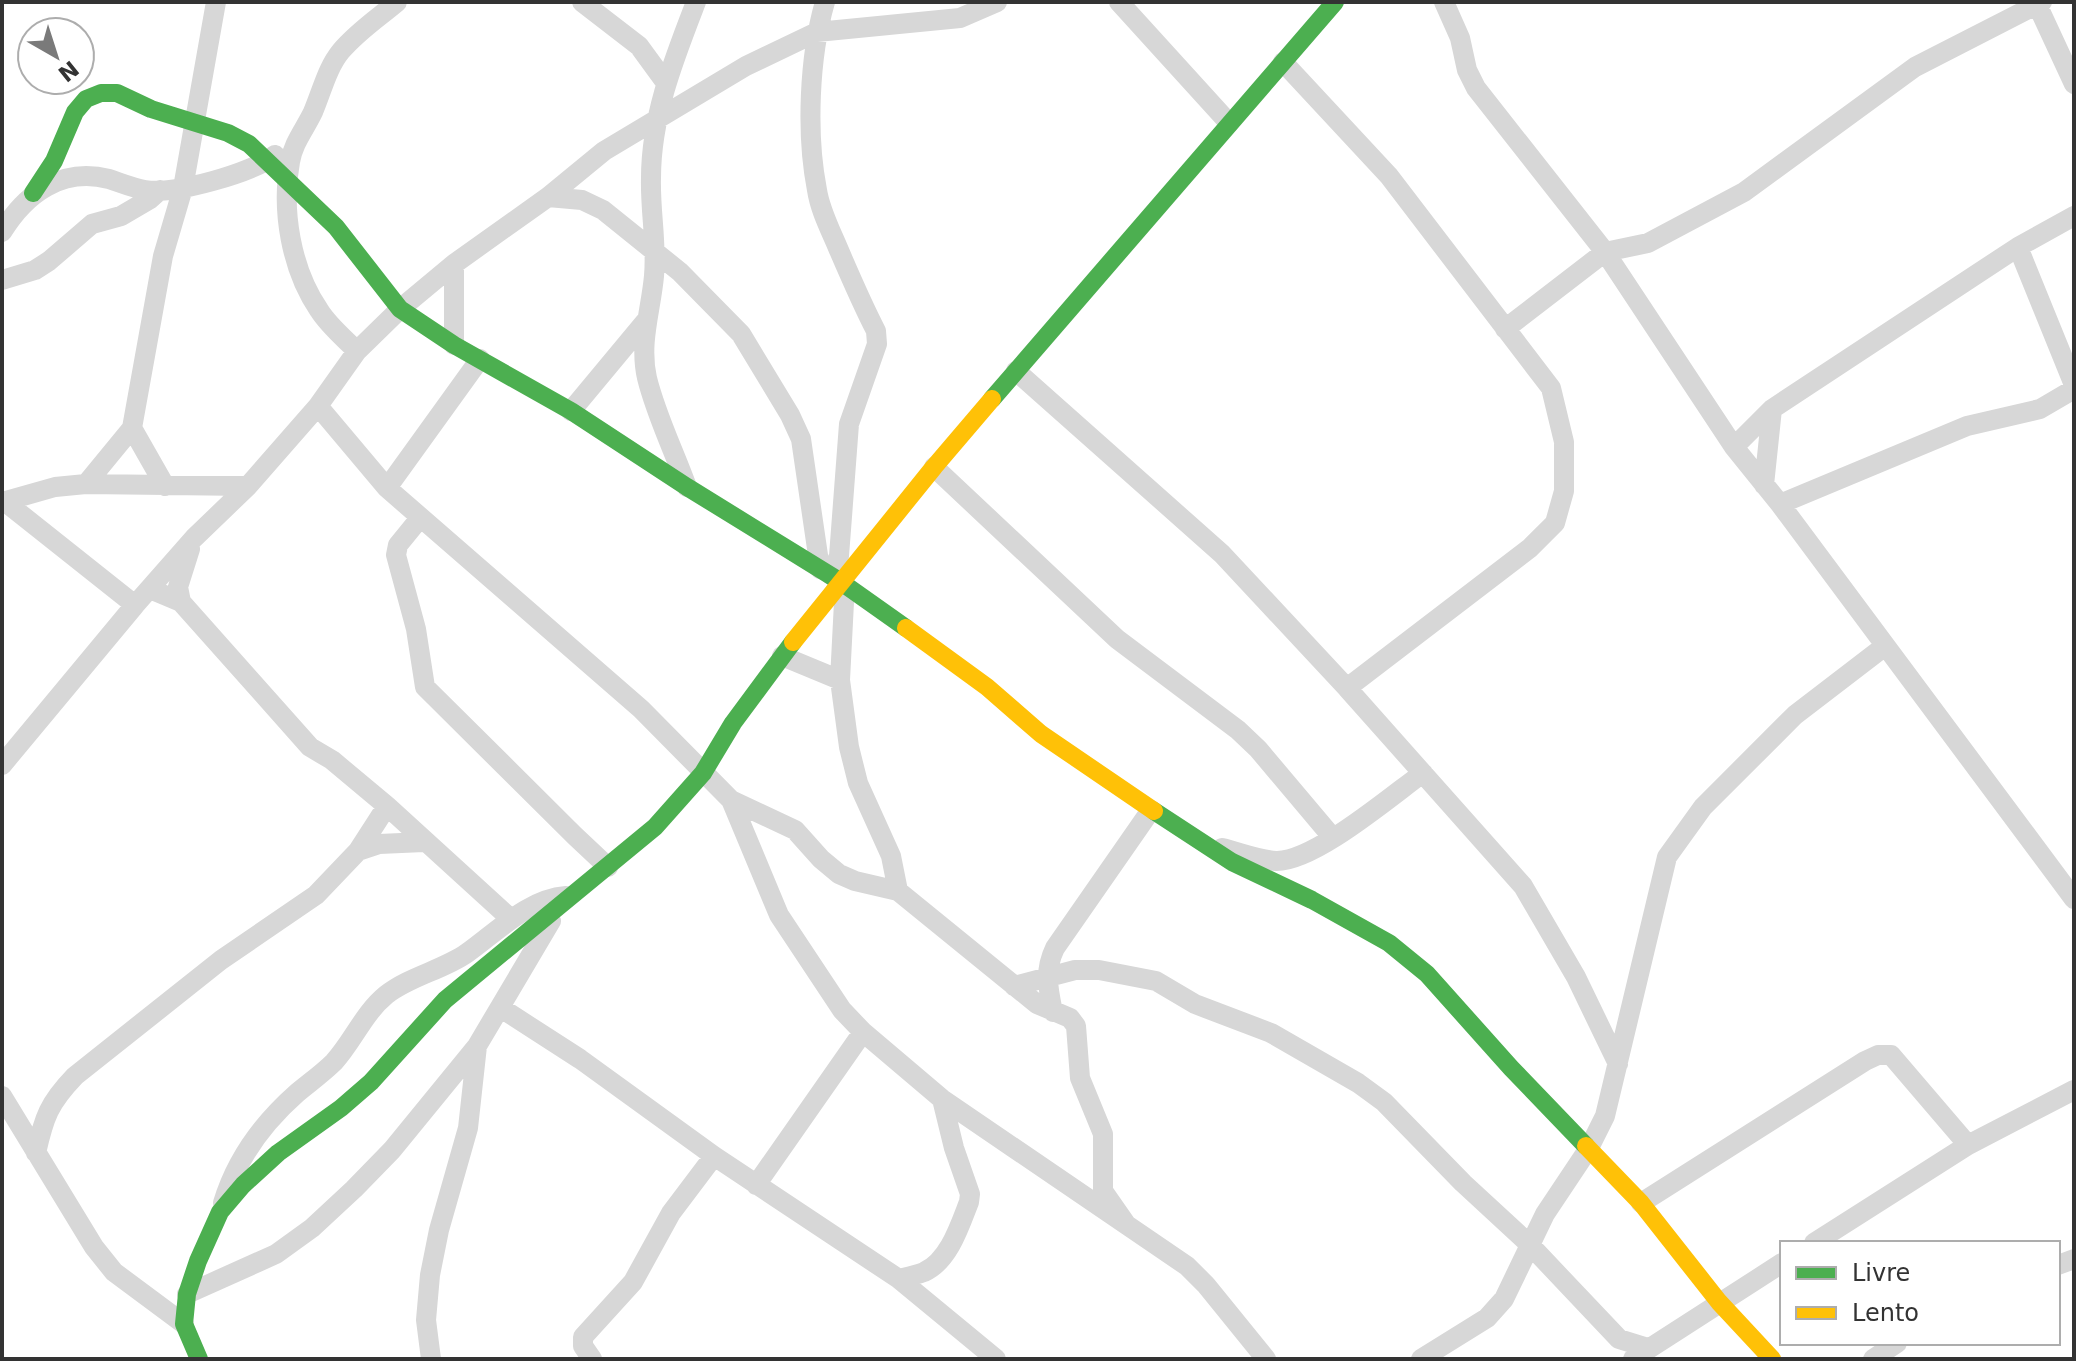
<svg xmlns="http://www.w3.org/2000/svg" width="2076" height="1361" font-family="'DejaVu Sans',sans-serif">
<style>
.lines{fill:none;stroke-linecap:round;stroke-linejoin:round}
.street{stroke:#d7d7d7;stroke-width:20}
.fast{stroke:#4caf50;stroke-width:18}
.slow{stroke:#ffc107;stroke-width:18}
</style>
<rect width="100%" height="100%" fill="#fff"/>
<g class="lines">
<path class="street" d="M582,2L639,46L666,83
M825,2C809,57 806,134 817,190C820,210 830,229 838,248C850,276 862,304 876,331L877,344L849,424L839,556L831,575
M1119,2L1229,123
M1444,2L1460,38L1467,70L1476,88L1605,252L1734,447L1780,504L2074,899
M2036,2L2074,84
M1283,62L1389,176L1551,388L1564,442V491L1555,523L1530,548L1347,688
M548,197L582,200L603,210L680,272L741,334L790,415L801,439L820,569
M2,232C26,193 62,167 109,179C121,183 133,188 145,190C174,195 252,173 275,155
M2018,247L2074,385
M2,280L35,270L49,261L92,224L121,216L150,199L160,190
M1505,329L1605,252L1648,243L1744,192L1915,67L2042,2
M454,345V264
M357,351C344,338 329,326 319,310C291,269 281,210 290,162C293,143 305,129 313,112C322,91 327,68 341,51C358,31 378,18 397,2
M1016,371L1222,554L1347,688L1523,886L1576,977L1618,1064
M318,406L387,488L641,709L731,800L795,830L821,859L839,874L855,881L898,891L1037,1004L1070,1018L1076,1026L1080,1078L1103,1134V1191L1126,1224
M571,411L645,322
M132,428L165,486
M1734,447L1772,409L2018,247L2074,216
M934,467L1117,639L1238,730L1258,749L1333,838
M86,484L132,428L163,256L183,188L216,2
M1764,485L1772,409
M687,487C674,451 656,415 647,378C639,343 651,310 654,276C657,243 650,211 651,178C651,116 674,59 696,2
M387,488L480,359
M4,501L135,605
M2,502L55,487L86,484L248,486
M1780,504L1967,426L2040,409L2074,389
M420,518L398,545L396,555L416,629L425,687L575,836L608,867
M150,589L181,602L310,747L332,760L387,806L511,919
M836,589L844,602L840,680L849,747L858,783L891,856L898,891
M181,602L178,587L190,549
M782,656L840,680
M2,765L135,605L194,538L248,486L318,406L357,351L400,309L454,264L548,197L604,151L746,66L817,32L960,18L997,2
M731,800L779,915L842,1010L863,1032L942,1099L1187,1266L1206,1285L1266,1359
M1222,848C1239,852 1259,860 1276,861C1314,862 1391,796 1423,773
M358,851L379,844L424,842
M1014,986L1075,970H1099L1156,981L1195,1004L1271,1033L1358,1083L1384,1102L1463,1183L1529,1244L1619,1339L1648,1348
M501,1008L580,1059L714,1156L899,1279L996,1359
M1053,1012C1048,988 1044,971 1055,948L1151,810
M2,1096L94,1247L114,1272L184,1324
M36,1153C44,1117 49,1103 75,1076L221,960L316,895L358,851L387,806
M756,1185L863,1032
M223,1203C236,1160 263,1123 297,1093C309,1083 323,1073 334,1062C353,1041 364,1013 386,995C410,976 443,970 467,953C498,931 528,899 566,896
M1641,1203L1865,1061L1878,1055H1891L1968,1145
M1814,1243L1968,1145L2074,1090
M2058,1265L2074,1259
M899,1279C907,1277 916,1275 924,1272C949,1261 960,1225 969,1202L970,1194L954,1148L942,1099
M187,1294L276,1254L312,1228L354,1189L392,1150L477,1046L551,921
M431,1359L426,1320L430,1275L439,1230L468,1128L477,1046
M592,1359L583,1346V1337L633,1282L671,1213L714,1156
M1421,1359L1487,1318L1504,1299L1545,1214L1589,1148L1605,1116L1667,857L1703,807L1795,715L1885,646
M1633,1359L1782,1263
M1873,1359L1897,1343"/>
<path class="fast" d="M33,193L54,161L75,112L86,99L101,93H117L151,109L228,133L249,144L336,227L400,309L454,345L571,411L687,487L841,582L906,628
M992,399L1335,2
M1154,811L1232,862L1312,900L1389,943L1427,974L1511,1068L1586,1146
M199,1359L184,1324L187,1294L198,1261L220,1212L243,1185L278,1153L341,1108L371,1082L445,1000L655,827L703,773L733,723L793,642"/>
<path class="slow" d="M906,628L987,687L1041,734L1154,811
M793,642L934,467L992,399
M1586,1146L1641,1203L1719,1302L1772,1359"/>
</g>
<rect width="2076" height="1361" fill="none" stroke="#333333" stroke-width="8"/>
<rect x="1780" y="1241" width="280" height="104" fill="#ffffff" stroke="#adadad" stroke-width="2"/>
<rect x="1796" y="1267" width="40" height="12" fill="#4caf50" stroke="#adadad" stroke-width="2"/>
<text x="1852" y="1281" font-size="24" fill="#333333">Livre</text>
<rect x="1796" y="1307" width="40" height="12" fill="#ffc107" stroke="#adadad" stroke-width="2"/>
<text x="1852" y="1321" font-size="24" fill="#333333">Lento</text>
<g transform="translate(56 56) rotate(141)"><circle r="38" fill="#ffffff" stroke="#adadad" stroke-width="2"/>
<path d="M0-6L14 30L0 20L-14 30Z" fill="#7a7a7a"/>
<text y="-12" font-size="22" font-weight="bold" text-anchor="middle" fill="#333333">N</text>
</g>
</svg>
